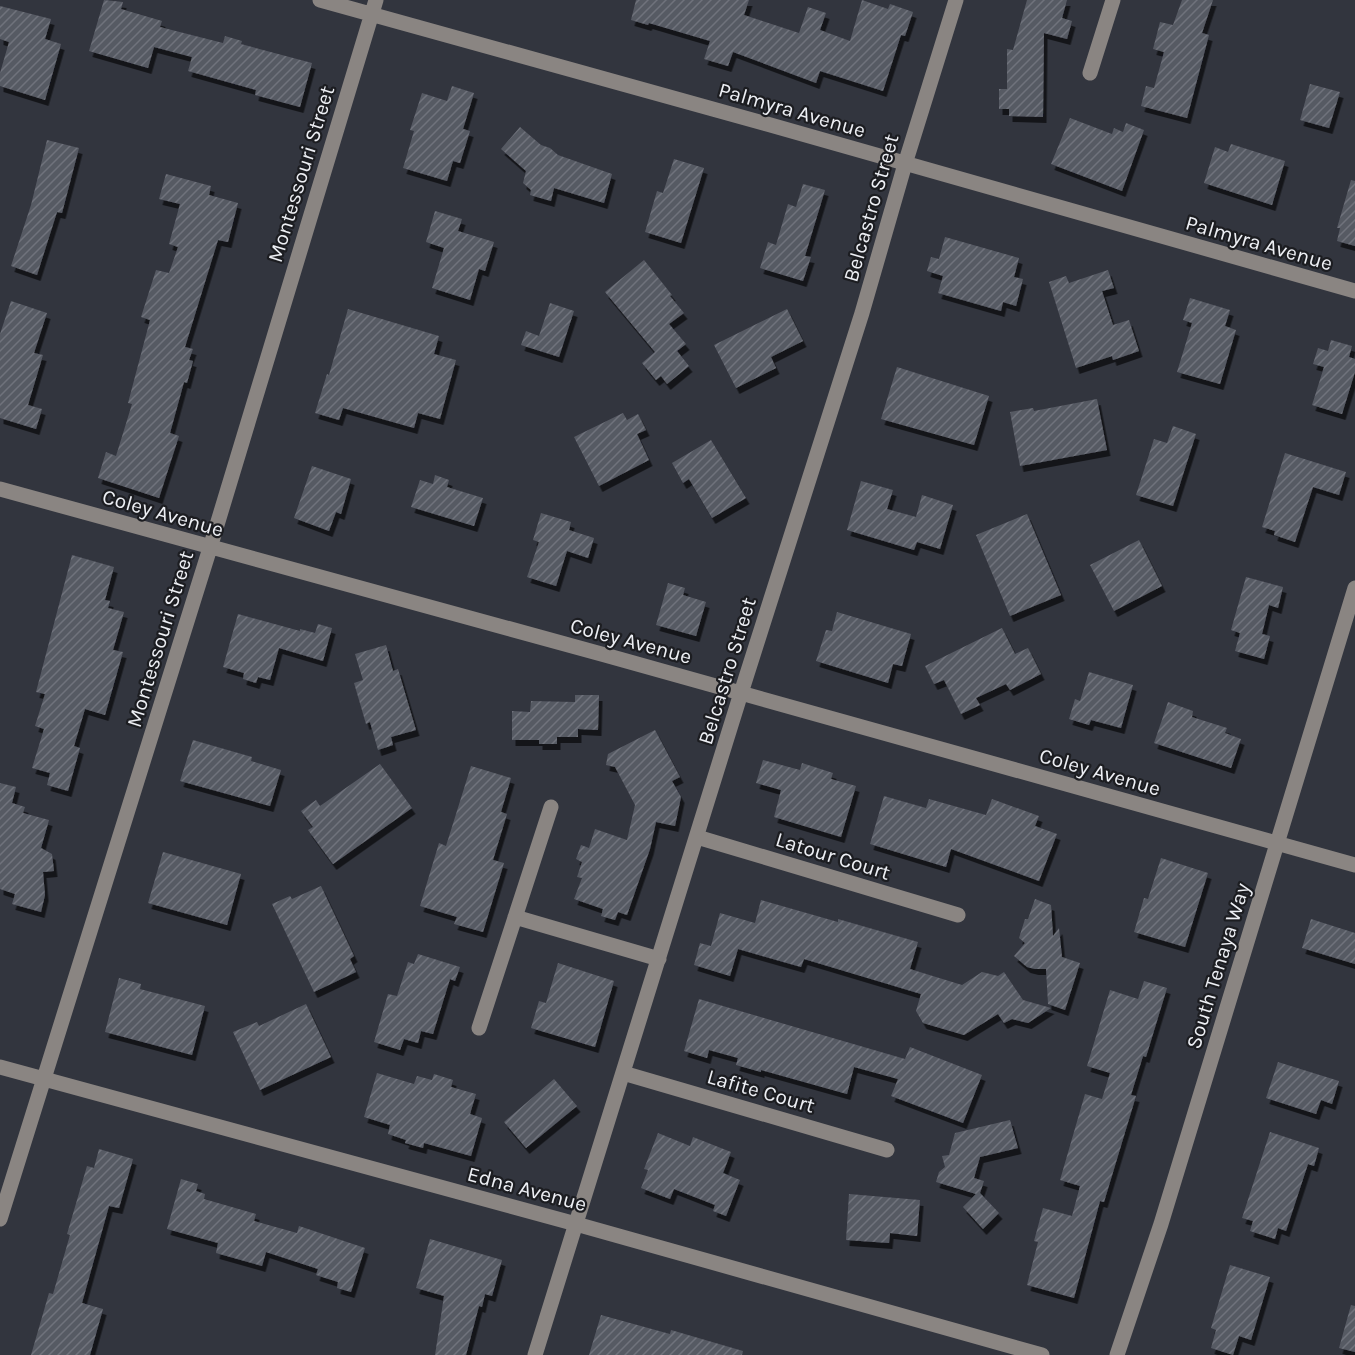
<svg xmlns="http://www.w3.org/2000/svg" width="1355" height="1355" font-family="Karla,sans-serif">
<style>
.building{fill:url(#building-hatch);filter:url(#shadow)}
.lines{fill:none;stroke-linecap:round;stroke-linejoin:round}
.minor{stroke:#8a8582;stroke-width:15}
.labels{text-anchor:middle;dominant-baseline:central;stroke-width:4.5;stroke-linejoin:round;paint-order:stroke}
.street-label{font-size:21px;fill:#edeff4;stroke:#1c1d21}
</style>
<defs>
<pattern id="building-hatch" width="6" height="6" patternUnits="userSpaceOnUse" patternTransform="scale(1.5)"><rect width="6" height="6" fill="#575a64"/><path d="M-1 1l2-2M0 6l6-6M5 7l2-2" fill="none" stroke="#6f727b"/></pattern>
<filter id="shadow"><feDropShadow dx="3.5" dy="6" stdDeviation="0" flood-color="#0009"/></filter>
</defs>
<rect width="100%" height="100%" fill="#32353e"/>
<path class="building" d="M104,0L123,2L121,9L162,21L160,27L223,43L225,36L242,41L241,44L312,63L300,107L255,95L256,90L188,71L192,57L154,47L148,68L89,51Z
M636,0H749L744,15L799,33L808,7L826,13L820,30L850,41L862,0L888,9L890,4L913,12L905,36L901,35L883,91L820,71L816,83L733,52L728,66L704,59L710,41L649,23L648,25L631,20Z
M1027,0H1067L1062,18L1072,21L1067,39L1044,33L1043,117L1009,116V109H999V89H1007V49L1013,50Z
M1182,0H1213L1202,33L1209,35L1187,118L1141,106L1146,86L1154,88L1164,52L1153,49L1160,22L1173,25Z
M0,6L51,19L45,39L61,44L45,100L0,86V73L9,42L0,39Z
M1310,84L1340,92L1329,128L1300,120Z
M452,86L474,93L463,129L470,131L460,163L453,161L447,181L403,168L414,131L410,130L422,93L447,101Z
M1070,118L1112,134L1114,128L1123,132L1126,123L1144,130L1122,191L1051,164Z
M520,127L541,145L550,148L558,155L612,174L604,203L554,188L551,201L530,195L531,190L523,183L526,171L501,149Z
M47,140L79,148L62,213L57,212L37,275L11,266L31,205Z
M1231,144L1285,161L1272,205L1204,183L1215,147L1228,152Z
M674,159L704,168L681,243L645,232L657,191L663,193Z
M166,174L211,186L209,195L238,203L228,242L218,240L185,347L193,349L189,360L193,361L187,383L184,382L170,433L179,436L159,498L98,478L106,452L116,456L132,404L128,403L150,320L141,317L156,270L169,273L178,247L169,244L180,204L159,199Z
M1351,180L1355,181V246L1337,241L1340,228H1337Z
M803,184L825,190L805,256L811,257L803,281L760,268L768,242L776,245L788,204L796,207Z
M435,211L462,219L458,231L494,242L485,271L479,269L470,300L432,288L444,248L426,242Z
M945,237L1019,258L1014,277L1023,279L1016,306L1003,302L1001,311L938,293L943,276L927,271L931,257L939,259Z
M644,260L672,295L670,296L684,313L669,324L686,344L677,351L689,366L667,384L661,376L656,380L642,363L655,352L605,292Z
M1108,270L1114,288L1102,291L1113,325L1129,320L1139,351L1113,360L1112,356L1076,368L1049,282L1066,276L1069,283Z
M1190,298L1230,310L1225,326L1236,330L1220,384L1177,372L1192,323L1183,320Z
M11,301L47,313L34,353L43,355L28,405L42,409L36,429L0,418V334Z
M550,303L574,311L559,357L521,345L526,331L539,336Z
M348,309L439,336L434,354L456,360L440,419L418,413L414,428L343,408L339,420L315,413L327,374L329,375Z
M787,309L803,341L771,357L776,368L736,388L714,345Z
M1331,340L1352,346L1349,357L1355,359V372L1342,414L1312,405L1324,367L1313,364L1318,348L1328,351Z
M897,367L989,396L974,445L881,419Z
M1097,399L1107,450L1020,466L1010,412L1033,408L1034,411Z
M623,413L627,420L638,414L646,430L637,434L649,460L599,486L574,437Z
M1173,426L1196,434L1173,506L1136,495L1154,439L1167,443Z
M711,440L746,498L712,518L689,479L683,483L672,463Z
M1285,453L1346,472L1339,495L1313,487L1295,542L1274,535L1275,531L1262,527Z
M312,466L351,479L341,514L336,512L329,531L294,518Z
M435,475L449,480L447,487L483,498L474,526L411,507L420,480L433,484Z
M861,481L893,490L887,509L916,517L922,495L953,505L940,549L917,542L914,550L847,530Z
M541,513L571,522L569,530L594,538L588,558L567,551L556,586L527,577L539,542L533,540Z
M1027,514L1061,595L1010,616L976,535Z
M1139,540L1162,586L1114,611L1090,565Z
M72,555L114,567L105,600L110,601L108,608L124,612L113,650L123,652L105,715L85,709L74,746L80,748L68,791L47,785L50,773L32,768L44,729L35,726L45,694L36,692Z
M1246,577L1283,587L1278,608L1269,605L1262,634L1270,636L1264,659L1235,651L1240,633L1231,630Z
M668,583L685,588L683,595L706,602L696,636L656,625Z
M837,612L911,634L902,666L893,664L888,683L816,661L826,630L832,631Z
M238,614L300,631V629L315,633L318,624L332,628L323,661L279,648L270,680L258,677L256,683L243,679L244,673L223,667Z
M1002,628L1015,654L1028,648L1041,674L1010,690L1006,684L976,698L980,705L961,714L944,680L934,684L925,666Z
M386,645L393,671L398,669L416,730L391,737L393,745L378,750L370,722L366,724L354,683L363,680L355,654Z
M1089,672L1133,685L1121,728L1091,720L1089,725L1069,719L1075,699L1080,701Z
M575,695H599L598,730L578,729V737H557V744H539V740H512V711L530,712L531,701L575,702Z
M1168,702L1193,711L1192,717L1227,728L1225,733L1241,739L1231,768L1154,743Z
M655,730L680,777L672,781L681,797L675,826L656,822L650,849L627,915L618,912L615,920L601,916L603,909L574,899L582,878L577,877L582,862L576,859L581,845L589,848L595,829L627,840L635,805L615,767L606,765L608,754Z
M193,740L252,757L251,761L281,770L270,806L180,781Z
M763,760L800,770L802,763L833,773L831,779L856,786L841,837L774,817L781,790L756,783Z
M380,764L412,808L333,864L308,830L313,827L301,811L316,800L320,806Z
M471,766L511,778L501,812L507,814L493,860L504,863L483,932L454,924L457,917L420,906L439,843L446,846Z
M0,783L16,787L12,803L25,807L23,813L49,820L41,848L52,854L54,871L43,872L45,895L41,912L12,904L15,894L0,889Z
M884,796L926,808L929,799L986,815L992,799L1039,816L1035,826L1057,834L1039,881L951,849L946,867L870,844Z
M163,852L241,874L227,925L148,903Z
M1161,858L1208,873L1185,947L1134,932L1144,898L1148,899Z
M321,886L354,956L350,959L356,972L314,992L272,904L290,896L292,899Z
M1035,899L1051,905L1053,936L1059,928L1062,957L1080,963L1065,1010L1048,1004L1046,969H1035L1027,967L1014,956L1025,943L1019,938L1025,919H1028Z
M761,900L838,922V919L918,942L910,969L962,985L982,972L998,976L1004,972L1023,1000L1051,1008L1028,1023L1012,1019L1004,1023L998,1014L964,1035L923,1023L916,1011L921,994L804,959L801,967L738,949L730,976L694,965L700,943L711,946L720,913L755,923Z
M1311,919L1355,933V964L1302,948Z
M418,954L460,967L455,981L450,979L433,1034L421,1031L418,1043L404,1039L400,1050L374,1042L388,994L397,996L408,962L414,964Z
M558,963L614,981L595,1047L531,1028L539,1001L546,1003Z
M119,978L141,984L140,989L205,1006L192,1055L105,1032Z
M1144,981L1167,988L1146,1057L1143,1056L1131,1095L1136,1096L1104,1202L1100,1201L1074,1298L1027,1285L1038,1242L1034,1241L1043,1208L1072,1216L1080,1186L1060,1180L1085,1094L1102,1099L1110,1073L1087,1066L1110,990L1138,999Z
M699,999L905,1059L910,1047L982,1075L963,1123L891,1096L898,1079L854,1067L847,1094L761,1070V1072L736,1065L738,1058L709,1050L707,1058L684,1051Z
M306,1004L331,1057L260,1090L233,1032L257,1022L259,1026Z
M1278,1062L1339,1081L1332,1104L1321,1100L1316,1114L1266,1098Z
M377,1073L414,1084L417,1076L432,1080L434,1074L453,1080L451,1087L476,1094L470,1114L482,1118L471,1156L424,1143L423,1148L405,1143L406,1140L388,1134L390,1125L364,1117Z
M554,1079L577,1106L526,1148L504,1122Z
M1010,1120L1018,1148L980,1157L974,1178L984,1181L980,1193L999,1213L983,1229L963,1207L976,1194L936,1182L939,1172L945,1167L942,1156L949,1155L955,1133Z
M1270,1132L1319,1148L1314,1166L1308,1164L1286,1231L1278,1228L1275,1239L1250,1231L1253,1221L1242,1218Z
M658,1133L690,1146L693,1137L731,1152L723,1173L740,1180L726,1216L713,1211L715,1205L674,1189L670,1199L641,1188L648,1170L644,1169Z
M99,1149L133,1159L119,1208L109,1206L82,1303L103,1309L90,1355H31L49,1293L53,1294L70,1235L67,1234L87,1166L94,1168Z
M181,1179L198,1184L196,1191L205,1194L204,1199L256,1214L254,1221L297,1233L299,1226L365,1248L351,1292L337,1288L338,1282L316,1275L318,1269L266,1252L262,1266L216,1253L218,1243L167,1229Z
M849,1194L920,1200L917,1236L890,1233L889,1243L846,1240Z
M430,1239L502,1260L492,1296L485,1294L482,1307L479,1306L466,1355H435L444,1296L416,1288Z
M1230,1265L1270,1277L1251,1340L1239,1336L1233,1355L1211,1348L1216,1330L1211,1328Z
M1351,1305L1355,1306V1352L1339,1348Z
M601,1315L670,1334L671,1330L743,1351L742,1355H589Z"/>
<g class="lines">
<path class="minor" d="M320,0L767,124L1355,291
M1090,73L1113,0
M0,489L605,655L1355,865
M697,837L958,915
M515,917L659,959
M479,1028L551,807
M0,1067L576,1224L1042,1355
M623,1073L887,1150
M0,1219L210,548L376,0
M535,1355L741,693L862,313L905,164L956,0
M1117,1355L1161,1224L1355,588"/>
</g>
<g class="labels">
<g class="street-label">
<text transform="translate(792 110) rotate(16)">Palmyra Avenue</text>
<text transform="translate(301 174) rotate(-73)">Montessouri Street</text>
<text transform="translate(871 208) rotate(-74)">Belcastro Street</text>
<text transform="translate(1259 243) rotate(16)">Palmyra Avenue</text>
<text transform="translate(163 513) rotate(16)">Coley Avenue</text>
<text transform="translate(160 639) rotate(-73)">Montessouri Street</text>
<text transform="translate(631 641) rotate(15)">Coley Avenue</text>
<text transform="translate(727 671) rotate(-73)">Belcastro Street</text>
<text transform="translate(1100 772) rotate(16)">Coley Avenue</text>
<text transform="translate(833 856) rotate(17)">Latour Court</text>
<text transform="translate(1218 966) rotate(-73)">South Tenaya Way</text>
<text transform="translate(761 1091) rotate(16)">Lafite Court</text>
<text transform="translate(527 1189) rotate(15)">Edna Avenue</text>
</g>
</g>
</svg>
